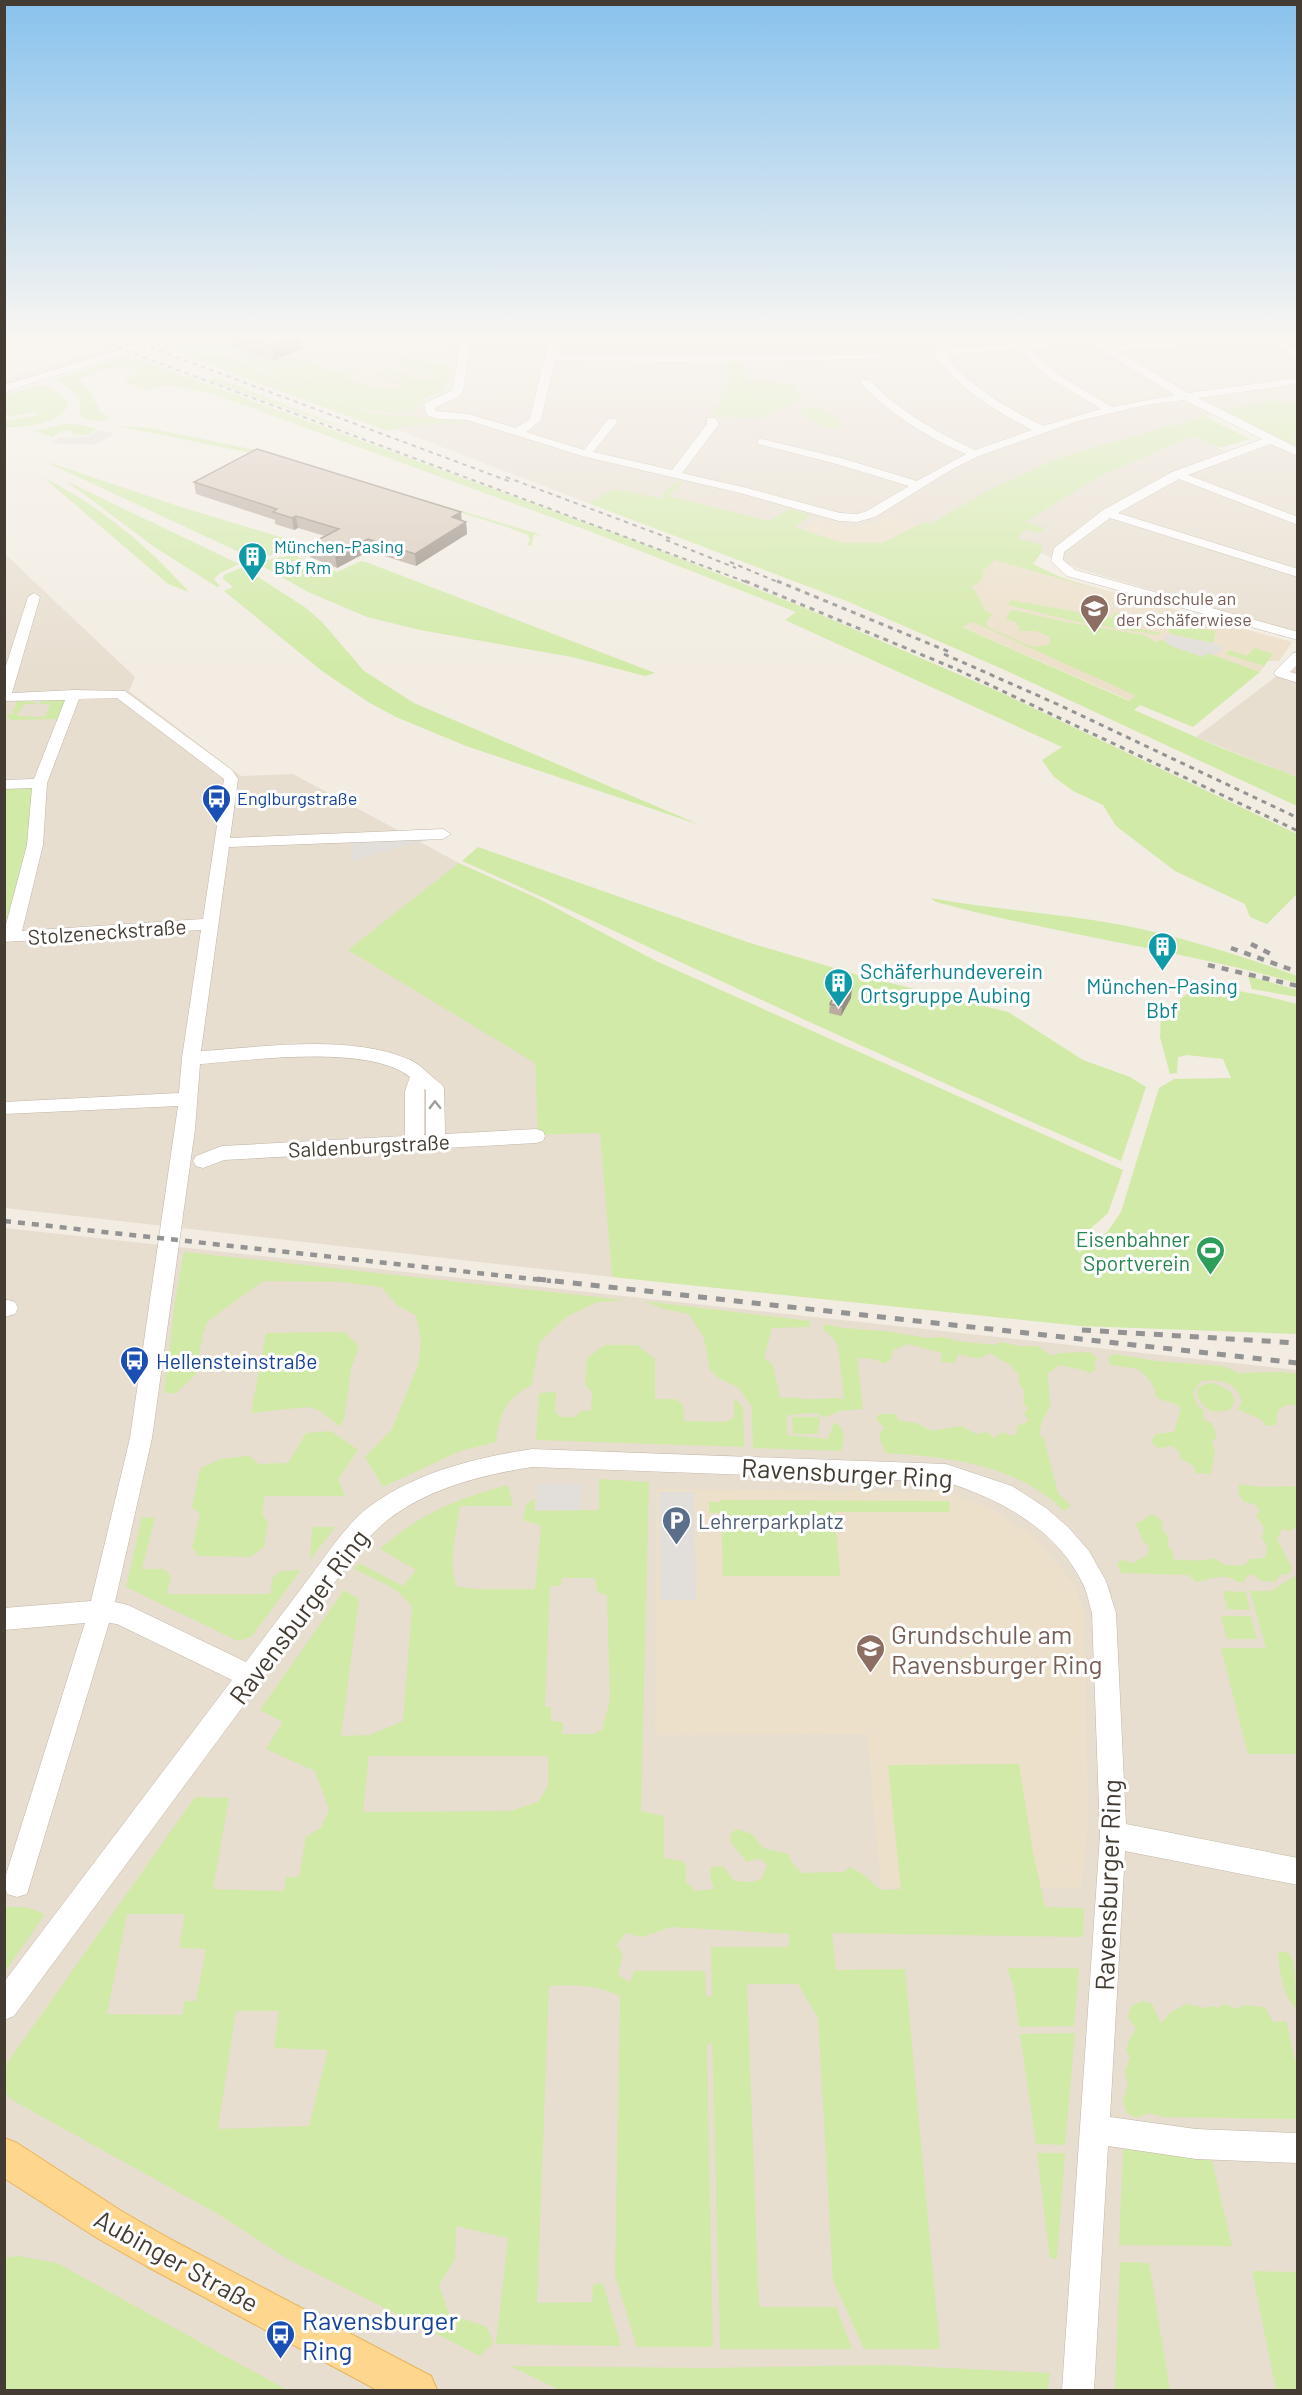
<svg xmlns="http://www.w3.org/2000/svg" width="1302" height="2395" font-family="Barlow,sans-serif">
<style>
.residential{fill:#e7decf}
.education{fill:#ede0ca}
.green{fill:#d1eaa7;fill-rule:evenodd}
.parking{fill:#e2dfdb}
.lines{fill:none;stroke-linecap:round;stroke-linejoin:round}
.minor-casing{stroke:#c1b6a7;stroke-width:1}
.major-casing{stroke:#ebb357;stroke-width:2}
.minor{fill:#fff;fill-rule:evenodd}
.major{fill:#ffd68e;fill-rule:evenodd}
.rail-far3{stroke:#939393;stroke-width:2;stroke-dasharray:4.5 4.5;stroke-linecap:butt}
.rail-far2{stroke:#939393;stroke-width:3;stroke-dasharray:5 5;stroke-linecap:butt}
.rail-far1{stroke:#939393;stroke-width:4.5;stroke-dasharray:7 7;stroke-linecap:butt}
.rail{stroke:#939393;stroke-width:5;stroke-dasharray:9 9;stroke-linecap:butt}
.wall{fill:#baada0}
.shaded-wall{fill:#978d82}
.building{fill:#d8c9ba;stroke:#978d82;stroke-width:1.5}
.oneway{stroke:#a29e98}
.labels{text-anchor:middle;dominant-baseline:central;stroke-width:6;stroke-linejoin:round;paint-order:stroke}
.far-culture-label{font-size:18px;fill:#0d838f;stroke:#fff;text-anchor:start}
.far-education-label{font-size:18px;fill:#785e54;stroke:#fff;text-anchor:start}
.far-transit-label{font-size:18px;fill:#164399;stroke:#fff;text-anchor:start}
.street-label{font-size:21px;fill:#443c32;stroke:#fff}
.culture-label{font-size:21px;fill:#0d838f;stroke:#fff;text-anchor:start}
.leisure-label{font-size:21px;fill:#27864d;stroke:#fff;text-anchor:end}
.transit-label{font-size:21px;fill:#164399;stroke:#fff;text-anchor:start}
.service-label{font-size:21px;fill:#4e5e75;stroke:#fff;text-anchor:start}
.near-street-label{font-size:26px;fill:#443c32;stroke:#fff}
.near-education-label{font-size:26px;fill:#785e54;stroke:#fff;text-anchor:start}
.near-transit-label{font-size:26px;fill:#164399;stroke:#fff;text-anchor:start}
</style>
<rect width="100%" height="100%" fill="#f2ece2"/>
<path class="residential" d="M454,338H1297V633L1080,569L1009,540L1027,520L1100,476L1193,436L1238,458L1282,440L1229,412L1204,416L1058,458L936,521L890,549L614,489L588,503L375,421L445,391Z
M4,553L135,677L129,691L241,776L293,774L459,863L456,866L516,1050L535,1063L539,1135L601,1132L612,1277L5,1208Z
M1297,661V777L1196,737Z
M5,1228L1297,1370V2390H5Z"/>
<path class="education" d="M194,338H258L273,361L300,350L296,346L312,339L432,356L433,352L443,353L454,338L445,391L427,397L417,404L415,411L375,421L212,361L164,347Z
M891,515L921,526L884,547L850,549L799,533L819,519L844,527L870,525Z
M991,558L1292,642L1279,661H1268L1260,672L1208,653L1140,705L956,624L969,580Z
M656,1489L946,1492L992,1509L1034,1537L1075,1585L1084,1612L1088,1824L1081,1888H881L867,1734L655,1735Z"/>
<path class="green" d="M191,338H215L211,340L190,341L218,345L222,353L227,356L293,385L372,413L468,422L404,426L388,431L165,348Z
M235,342V347L275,361L291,355L327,368L302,378L324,386L334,382L325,385L308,379C319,374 326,367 343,372L352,368L359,370L342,378L384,390L390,387L397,389L404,386L374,376L383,372L387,373L383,376L406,383L412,381L382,370L386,368C401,373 421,384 435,377L392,362L397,359L396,357L432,363L430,365L439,366L442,364H451L445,391C433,395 419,397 415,411C365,423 277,372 228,354L225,349Z
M133,357L633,540L805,608L1004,694L1297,834V894L1267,924L1250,917L1245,904L1175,871L1116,826L1103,805L1073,791L1054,777L1042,760L1062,747L785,620L796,612L589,531L213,394L168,385L146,390L124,382L126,379L138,373L118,365L79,379L91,392L100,412L109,417C101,424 88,421 80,415C82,392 75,394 58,381V379L121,358Z
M724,361H742L746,381L796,384L801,396L799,400L760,418L712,416L732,380Z
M215,377L365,436L207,380Z
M38,386C50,386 60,392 67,401C70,424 20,428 5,427V421L38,415L36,412L55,407L11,417L5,412V395Z
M1274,400L1286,404L1297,402V434L1292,436L1297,442V447L1224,410Z
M808,408L824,409L842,423L839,428L823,427L799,412Z
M1204,416L1250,439L1219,448L1193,436L1100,476L1025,522L1045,528L1039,533L1026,529L1017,538L1042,545V552L1033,564L1058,576L1095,589L995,560L981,573L984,574L978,584L971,586L975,590L985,611L992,614L986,623L987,627L1033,647L1049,645L1050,637L1035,631H1020L1016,622L1006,619L1010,611L1015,610L1061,621L1144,635L1156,642L1161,640L1203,656L1208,653L1260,672L1193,727L1140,705L1134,710L1219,747L1297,777V806L1007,671L849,602L588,503L614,489L664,499L662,494L678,481L683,482L668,496L769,521L790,509L811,515L795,527L843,543H883L924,522L930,524L993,488L1058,458ZM973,622L1128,692L1136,696L1129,701L962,627Z
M71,423L97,429L89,435L73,434L71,431L64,430L52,437L34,431Z
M117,426L149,428L265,452L535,533L545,538L534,534L531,546L527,545L530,540L528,535L507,527L337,474L332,477L266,456Z
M44,461L178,506L310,546C292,554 272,554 254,559Z
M44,478C98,504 149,547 189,592L168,584Z
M66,481L239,564L220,573L214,579L220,586L217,587L153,546Z
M293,555L337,572L361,561L366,562L655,673L645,676L572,657L420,630L367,617L308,592L255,562Z
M243,567L306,608L322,622L364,671L414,703L700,825L466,746L396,717L370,703L322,671L224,591L233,587L223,579L224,575Z
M1011,600L1112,618L1114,613L1122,614L1119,625L1161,633L1159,635L1073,621L1008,605Z
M1170,623L1216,631L1213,643L1171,634L1168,630Z
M1254,648L1273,654L1264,666L1226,654L1229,650L1247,656Z
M61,699L65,701L59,719L10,720V718H6L9,716L5,715L15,713L13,711L17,701L36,702L35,704H24L21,710L17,712L18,716L42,717L46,715L50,704H39L40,701Z
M37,785L30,846L8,926L5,929V786Z
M478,847L750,943L858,975L1008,1012L1083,1060L1130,1077L1146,1087L1121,1161C997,1107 874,1052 751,995C655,951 560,904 462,861Z
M459,863L539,899L656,961L1123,1170L1108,1213L1077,1241L1078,1253L1108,1231L1121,1212L1159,1088L1174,1079L1231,1078L1223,1059L1187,1055L1178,1057L1177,1073L1170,1074L1160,1037L1161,1014L1170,1013C1175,1002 1191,988 1203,988C1229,987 1272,997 1297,1004V1334L1081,1326L612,1277L600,1133L538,1135L535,1063L348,950Z
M931,898C994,910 1059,913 1122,925C1182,937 1240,955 1297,976V983C1178,950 1055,934 936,902Z
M1248,976L1297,990V997L1252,989Z
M184,1252L625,1300L597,1302L566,1317L539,1343L532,1385C506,1397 499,1415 496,1442L460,1451L383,1487L365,1457L392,1429L418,1365L421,1340L416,1315L398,1306L381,1287L342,1282L263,1281L208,1321L203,1333L196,1374L176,1393H164L175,1301Z
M644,1301L810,1321L809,1327L772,1328L764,1358L773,1365L780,1398C793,1396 802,1400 815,1399C825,1399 834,1397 844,1399L838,1346L834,1339L823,1329L824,1324L843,1328L886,1331L927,1338L943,1337L958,1341L994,1345L1002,1342L1018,1346H1037L1052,1356L1059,1353L1090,1352L1098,1359L1094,1362L1096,1370L1089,1373C1079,1368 1070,1368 1060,1365L1048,1373L1050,1406L1042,1421L1039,1434L1044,1439L1058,1493L1071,1506L1064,1511C1017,1464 948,1457 885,1453L879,1436L884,1428L876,1419L879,1414H896L898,1420L916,1423L932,1431L961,1426L976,1434L987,1432L994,1438L1003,1432L1012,1436L1017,1434V1426L1029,1421L1024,1413L1028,1408L1023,1403L1024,1391L1018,1382L1020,1376L1007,1362H1004L990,1353L979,1359L958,1354L955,1363L941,1362L942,1353L908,1344L893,1350L891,1359L884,1364L875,1359L857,1358L863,1409L840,1411L825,1417L815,1413L787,1415V1435L828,1439L834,1422L842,1428L844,1440L841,1451L753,1448L752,1407L738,1387L720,1379L710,1370L704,1338L689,1314L664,1309Z
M344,1332L359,1346L351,1369L344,1420L339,1426L319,1410L307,1407L251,1413L266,1333Z
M605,1345H637L655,1359V1399H675L683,1405L684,1421L724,1422L734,1418V1398L743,1407L744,1447L536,1440L539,1393L556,1392L555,1412L561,1417H575L581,1411H591L592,1392L585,1385L587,1358Z
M1115,1354L1156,1361L1223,1366L1239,1373L1282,1372L1297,1374V1405H1286L1278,1410L1276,1425L1266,1426L1262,1420L1237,1409L1242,1403C1238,1381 1220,1379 1201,1381L1193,1393L1197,1405L1204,1411L1203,1420L1212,1423L1217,1437L1212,1441L1215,1452L1211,1474L1195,1473V1467L1180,1458V1452L1172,1446L1158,1448L1151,1442L1156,1434L1174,1432L1181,1408C1173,1400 1164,1403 1155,1396C1155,1382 1146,1376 1136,1368C1127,1369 1121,1365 1111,1366L1108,1357Z
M1215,1383L1231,1392L1235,1401L1230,1410L1215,1412C1195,1405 1188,1383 1215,1383Z
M792,1417H820L818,1434H793Z
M331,1431L358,1450L338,1479L345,1496H265L262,1513L268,1523L264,1547L250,1557L199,1556L192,1548L200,1514L192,1507L200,1469L220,1459L249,1456L259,1464L288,1463L306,1433Z
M599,1479L649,1482L641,1811L664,1816V1858L682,1861L686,1866V1882L696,1891L714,1889L710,1876L711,1867L723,1866L734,1881L752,1882L762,1879L767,1865L760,1858L747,1862L731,1843L730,1835L736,1829L752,1834L763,1848L789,1854L791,1862L802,1873L844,1872L850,1867L864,1875L880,1890L901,1889L888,1765L1019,1764L1033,1852L1045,1907L1084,1908L1083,1937L832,1933L836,1970L905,1969L940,2349H864L833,2280L818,2018L798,1984H747L759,2307H836L852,2349H720L712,2036L711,2044L707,2045L713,2347H637L615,2275L620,1996C597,1985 574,1984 549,1986L537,2303L592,2302L593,2285L603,2283L621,2346L496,2344L508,2238L456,2226L455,2259L439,2285L449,2314L487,2327L493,2343L480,2356L286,2258L218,2214L12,2100L5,2092V2066L195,1797L229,1798L213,1889L284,1891L286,1877H299L306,1837L321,1828L329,1810L315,1771L266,1749L283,1722L260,1710L344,1590L359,1599L341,1736L370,1735L403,1721L412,1608C402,1588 373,1579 354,1569L359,1563L403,1586L416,1570L380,1549C421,1513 456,1499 508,1485L513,1506H460C457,1530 447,1564 457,1587L479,1589H535L541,1526L523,1520L526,1505L535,1498V1511L599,1510ZM562,1578H595L597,1591L607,1596L610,1699L602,1730L593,1734H562L563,1722L551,1721V1707H545L550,1586H561ZM369,1756H548V1786L538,1802L510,1811L363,1812ZM127,1914H185L179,1948L206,1949L196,2001H185L182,2015L107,2014ZM671,1927L789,1934V1947H711L712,1995L706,1997L705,1971H634L630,1982L618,1975L623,1953L616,1946L626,1933L642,1937ZM236,2011H279L274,2048L328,2050L309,2126L218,2129Z
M1239,1484L1263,1487L1293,1486L1297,1488V1524L1292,1531L1282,1529L1277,1539L1292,1568L1289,1574L1280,1575L1275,1582L1262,1581L1253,1575H1247L1244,1582H1237C1225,1571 1210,1580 1196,1582L1188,1575L1121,1573L1117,1564L1121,1560L1133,1563L1148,1555L1149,1547L1143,1541L1136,1524L1152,1514L1162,1521V1529L1169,1537L1167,1546L1172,1550L1174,1560C1188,1559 1200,1563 1213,1558L1226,1565H1245L1250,1559L1265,1558L1267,1546L1262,1538L1264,1528L1256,1516L1260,1511L1254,1504L1244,1502L1238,1493Z
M721,1500L949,1501L950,1512H835L840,1576H723L721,1513H709V1502H720Z
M142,1517L155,1518L142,1569H164L171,1576L167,1594H270L273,1577L281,1571L301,1570L251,1637L238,1641L126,1587Z
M312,1527H335L310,1560Z
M1297,1575V1754H1248L1221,1648H1266L1250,1591H1271Z
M1223,1591L1246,1592L1250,1610L1227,1609Z
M1221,1616H1251L1257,1639H1227Z
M5,1907H26L45,1914L5,1972Z
M1278,1951L1289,1953L1294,1962L1297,2008C1283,2000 1279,1967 1278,1951Z
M1007,1968H1079L1074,2026L1019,2027L1014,1987Z
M1142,2001L1152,2004L1161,2023L1171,2012L1187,2004L1205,2008L1212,2006L1218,2008L1224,2004L1237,2009L1244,2005L1265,2007L1273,2022L1286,2021L1297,2068V2119L1162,2117L1150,2113L1136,2118L1127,2113L1123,2102L1128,2084L1125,2072L1130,2057L1126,2051L1129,2040L1136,2029L1128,2017L1131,2006Z
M1075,2033L1065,2145L1036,2144L1020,2034Z
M1123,2149L1212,2161L1232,2246L1119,2245Z
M1037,2153H1065L1057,2259L1050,2258Z
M18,2256L57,2263L287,2390H5V2258Z
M1120,2262L1149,2263L1170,2390H1115Z
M1252,2271L1297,2272V2390H1276Z
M890,2365L1050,2373L1048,2390H560L510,2366L705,2368Z"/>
<path class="parking" d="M141,338H157L5,384V379Z
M99,430L115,433L95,445L52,443L59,438L88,437Z
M1165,634L1213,643L1224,648L1214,655L1208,653L1203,657L1169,645L1165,641Z
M437,838L396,848L351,861L353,840Z
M538,1484H581L580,1510H536Z
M659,1492H694L696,1600H660Z"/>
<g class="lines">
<defs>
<path id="minor" d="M161,338H176L4,392V385Z
M461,338H471L463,391L457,398L435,407L436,411L468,414L516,428L530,419L543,364L552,338H562L557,354L672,356L881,354L882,356L877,359L672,362L555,360L541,420L526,432L584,450L608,419H616L618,421L593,452L672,470L707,424V418H715L719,424L682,473L747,488L840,513L857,514L867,511L909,486L833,463L758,444V440L762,439L841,458L917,481L966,454C926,437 892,415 861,384V380H869C900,411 935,432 975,450L1032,430C994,410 959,389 933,353L934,351L1070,338H1095L1108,346L1211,338H1251L1246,341L1117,351L1188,393L1298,378V384L1198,398L1298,448V456L1270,444L1188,475L1298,517V525L1179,479L1118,513L1298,569V577L1110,518L1064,552L1063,560L1075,570L1298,632V640L1067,576L1051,561L1054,548L1103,510L1172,472L1262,439L1184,400L1146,405L1078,421L979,456L949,471L875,517L857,522L839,521L740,493L582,456L467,420L438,419L427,415L424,405L425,403L453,390ZM1088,342L1175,395L1112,407L1059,375L1028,348ZM1017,349L1051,379L1101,409L1043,426C1006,407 971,388 945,355Z
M1270,338H1281L1298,353V362Z
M34,593L40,597L12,693L74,690L125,691L232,770L238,779L230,838L443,829L451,834L443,839L229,847L201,1051C264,1047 348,1034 408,1059C421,1064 430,1076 441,1084L444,1088L445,1134L536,1129L543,1131L545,1136L543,1141L536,1143L224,1160L203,1168L196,1166L193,1161L196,1156L222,1146L405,1136V1091L410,1077C369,1044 252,1060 200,1064L195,1129L152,1438L115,1602L128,1605L246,1662C269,1631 292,1601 315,1570C330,1550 345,1527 365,1510C412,1473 474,1458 532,1449L946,1464L1012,1486L1046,1508L1068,1527L1089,1551L1106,1581L1116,1613L1126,1824L1298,1858V1885L1125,1851L1110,2117L1196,2129L1298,2133V2163L1196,2159L1108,2146L1094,2390H1062L1100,1835L1092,1613C1089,1603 1087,1591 1082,1582C1056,1529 1000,1499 946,1482L532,1467C470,1477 405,1494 363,1544L14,2016L4,2020V1982L232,1680L117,1624L109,1623L30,1884L27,1894L17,1897L7,1894L4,1881L85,1623L4,1630V1608L91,1601L130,1438L178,1106L4,1114V1102L179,1093L182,1058L201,930L4,942V932L27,845L32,788L4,789V780L34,779L65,700L4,701V672L28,597ZM117,698L224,779L203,919L22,931L43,845L47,783L79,699ZM424,1089L426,1090V1135H424Z
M1298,652V664L1290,672L1298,674V683L1276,676L1274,673L1276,670L1293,653Z
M8,1300L15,1302L18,1308L15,1314L4,1317V1301Z"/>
<path id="major" d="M4,2138L17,2143L123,2212L172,2240L431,2376L437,2390H377L146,2266L97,2238L4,2178Z"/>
</defs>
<use href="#minor" class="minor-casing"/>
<use href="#major" class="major-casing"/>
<use href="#minor" class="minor"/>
<use href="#major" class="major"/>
<path class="rail-far3" d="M92,338L749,583
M125,338L511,482
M506,477L674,540
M666,540L736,568
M730,562L780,583"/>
<path class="rail-far2" d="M745,581L956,669L1298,831
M777,581L952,653
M944,654L1057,704L1298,818"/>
<path class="rail-far1" d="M1251,944L1273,955
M1231,948L1298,972
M1208,965L1298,986
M4,1221L551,1281"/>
<path class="rail" d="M537,1279L1298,1363
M1082,1330L1298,1343"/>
</g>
<path class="wall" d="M233,338H300L302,349L273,361L234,347Z
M194,482L461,512V520L466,522L467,534L416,566L369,551L337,568L310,557L308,545L325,536L298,528L294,530L275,524V520L196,494Z
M851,998L841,1016L829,1013L830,1004Z"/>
<path class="shaded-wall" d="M292,338H300L302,349L273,361L271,346Z
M461,512L462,524L452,517Z
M296,516L298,528L294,530L292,518Z
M466,522L467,534L416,566L415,554Z
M368,539L369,551L337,568L335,555Z
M852,988L851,998L841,1016L842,1007Z"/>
<path class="building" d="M247,338H292L271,346Z
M257,449L461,512L452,517L466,522L415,554L368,539L335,555L308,545L339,529L296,516L292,518L273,512L277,509L194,482Z
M840,985L852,988L842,1007L830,1004Z"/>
<defs><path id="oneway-chevron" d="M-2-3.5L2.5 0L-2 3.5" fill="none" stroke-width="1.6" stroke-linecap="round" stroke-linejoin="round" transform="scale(1.5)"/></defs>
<use class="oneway" href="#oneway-chevron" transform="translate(435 1105) rotate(-91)"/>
<linearGradient id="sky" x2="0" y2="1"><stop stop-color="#88c2ed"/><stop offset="0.5" stop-color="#f9f6f2"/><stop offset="1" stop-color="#f9f6f2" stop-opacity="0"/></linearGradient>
<rect width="1302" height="673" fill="url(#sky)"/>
<defs>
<symbol id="building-pin" viewBox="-11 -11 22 30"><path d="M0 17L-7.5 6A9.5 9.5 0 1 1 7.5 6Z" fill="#0f9aa8" stroke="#fff"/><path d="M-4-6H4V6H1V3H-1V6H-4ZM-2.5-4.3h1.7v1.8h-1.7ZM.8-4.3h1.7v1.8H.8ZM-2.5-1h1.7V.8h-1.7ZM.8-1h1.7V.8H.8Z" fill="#fff"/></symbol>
<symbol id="school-pin" viewBox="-11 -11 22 30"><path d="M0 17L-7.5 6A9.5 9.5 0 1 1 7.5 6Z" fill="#8d6e63" stroke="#fff"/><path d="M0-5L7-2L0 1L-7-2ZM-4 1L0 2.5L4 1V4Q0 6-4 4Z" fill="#fff"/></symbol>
<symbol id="bus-pin" viewBox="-11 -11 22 30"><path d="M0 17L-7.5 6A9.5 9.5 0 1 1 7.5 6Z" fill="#1a4fb4" stroke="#fff"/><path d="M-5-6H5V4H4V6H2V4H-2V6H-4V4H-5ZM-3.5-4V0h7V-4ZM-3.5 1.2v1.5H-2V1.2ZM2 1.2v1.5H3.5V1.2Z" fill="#fff"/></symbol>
<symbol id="stadium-pin" viewBox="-11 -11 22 30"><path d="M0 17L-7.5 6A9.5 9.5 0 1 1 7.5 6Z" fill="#2e9e5b" stroke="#fff"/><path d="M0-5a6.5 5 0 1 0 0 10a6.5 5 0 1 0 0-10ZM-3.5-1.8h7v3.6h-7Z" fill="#fff"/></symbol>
<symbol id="parking-pin" viewBox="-11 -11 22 30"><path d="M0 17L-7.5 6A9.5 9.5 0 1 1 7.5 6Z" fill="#5c6f8a" stroke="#fff"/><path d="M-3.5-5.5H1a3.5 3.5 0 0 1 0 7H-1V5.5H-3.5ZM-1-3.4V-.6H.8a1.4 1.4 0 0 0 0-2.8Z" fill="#fff"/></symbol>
</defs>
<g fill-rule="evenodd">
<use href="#building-pin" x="236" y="540" width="33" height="45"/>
<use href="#school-pin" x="1078" y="592" width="33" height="45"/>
<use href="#bus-pin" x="200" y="782" width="33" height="45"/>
<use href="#building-pin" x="1146" y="930" width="33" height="45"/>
<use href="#building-pin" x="822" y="966" width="33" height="45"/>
<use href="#stadium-pin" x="1194" y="1234" width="33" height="45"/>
<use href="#bus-pin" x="118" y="1344" width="33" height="45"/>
<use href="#parking-pin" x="660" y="1504" width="33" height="45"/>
<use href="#school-pin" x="854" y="1632" width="33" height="45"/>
<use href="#bus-pin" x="264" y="2318" width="33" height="45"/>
</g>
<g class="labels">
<g class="far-culture-label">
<text x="274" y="546">München-Pasing<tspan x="274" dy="21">Bbf Rm</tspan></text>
</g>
<g class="far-education-label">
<text x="1116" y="598">Grundschule an<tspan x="1116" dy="21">der Schäferwiese</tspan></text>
</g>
<g class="far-transit-label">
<text x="237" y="798">Englburgstraße</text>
</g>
<g class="street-label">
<text transform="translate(107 931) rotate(-4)">Stolzeneckstraße</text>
<text transform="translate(369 1145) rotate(-3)">Saldenburgstraße</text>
</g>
<g class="culture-label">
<text x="860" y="970">Schäferhundeverein<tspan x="860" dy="24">Ortsgruppe Aubing</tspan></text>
<text x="1162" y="985" text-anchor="middle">München-Pasing<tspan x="1162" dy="24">Bbf</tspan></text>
</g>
<g class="leisure-label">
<text x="1190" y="1238">Eisenbahner<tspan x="1190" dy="24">Sportverein</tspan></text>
</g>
<g class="transit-label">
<text x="156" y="1360">Hellensteinstraße</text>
</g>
<g class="service-label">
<text x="698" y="1520">Lehrerparkplatz</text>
</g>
<g class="near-street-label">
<text transform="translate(847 1472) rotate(3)">Ravensburger Ring</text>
<text transform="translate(298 1616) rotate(-53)">Ravensburger Ring</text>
<text transform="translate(1107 1885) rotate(-88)">Ravensburger Ring</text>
<text transform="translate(177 2260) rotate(29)">Aubinger Straße</text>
</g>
<g class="near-education-label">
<text x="891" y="1633">Grundschule am<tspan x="891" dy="30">Ravensburger Ring</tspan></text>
</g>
<g class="near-transit-label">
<text x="302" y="2319">Ravensburger<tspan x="302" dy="30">Ring</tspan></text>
</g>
</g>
<rect width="1302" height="2395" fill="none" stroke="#443c32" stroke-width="12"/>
</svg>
